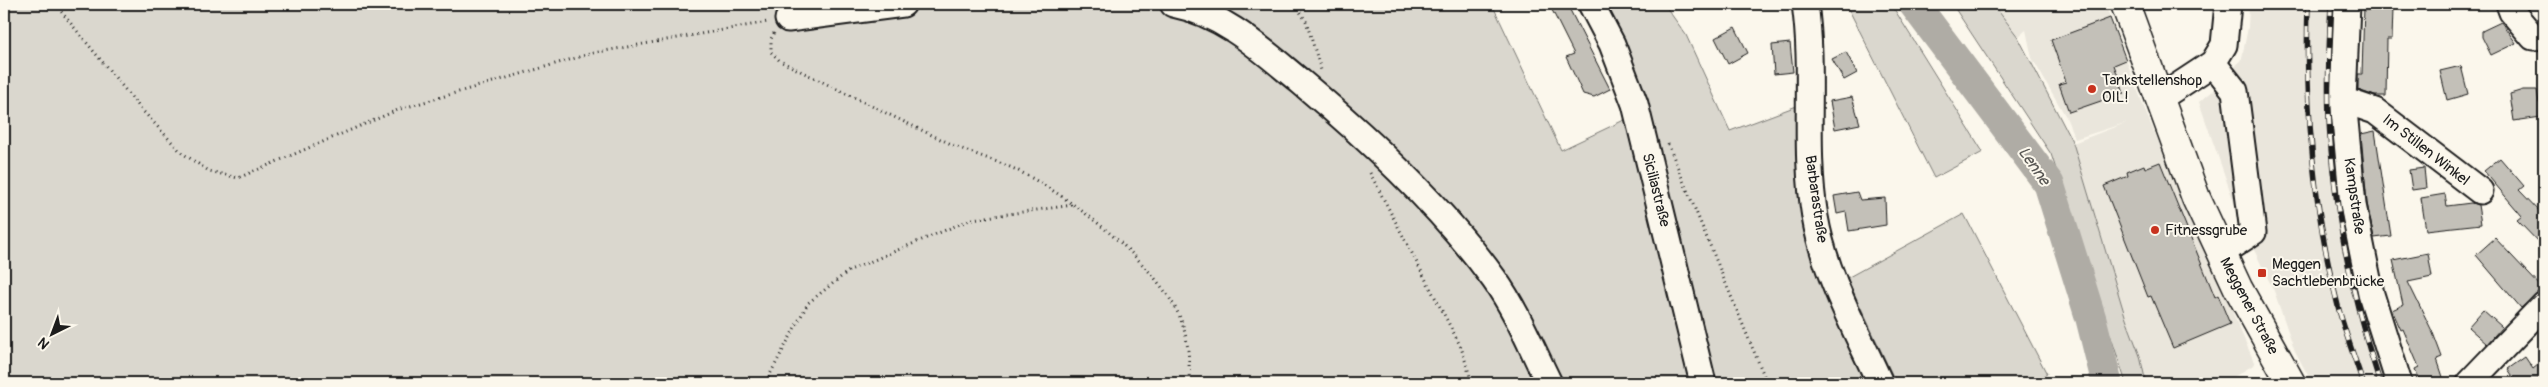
<svg xmlns="http://www.w3.org/2000/svg" width="2548" height="387" font-family="Pangolin,sans-serif">
<style>
.built{fill:#eae6dc}
.green{fill:#dad7ce;stroke:#7b7a75}
.lines{fill:none;stroke-linecap:round;stroke-linejoin:round}
.river{stroke:#afaca5;stroke-width:31}
.building{fill:#c3c0b8;stroke:#1c1c1c}
.minor-casing{stroke:#1c1c1c;stroke-width:29}
.major-casing{stroke:#1c1c1c;stroke-width:31}
.path{stroke:#1c1c1c;stroke-width:3;stroke-dasharray:1 4;stroke-linecap:butt}
.minor{stroke:#fbf7ec;stroke-width:25}
.major{stroke:#fbf7ec;stroke-width:28}
.rail-casing{stroke:#1c1c1c;stroke-width:5.5}
.rail{stroke:#fbf7ec;stroke-width:4;stroke-dasharray:11;stroke-linecap:butt}
.poi-dot{fill:#c8321e;stroke:#fbf7ec;stroke-width:2}
.labels{text-anchor:middle;dominant-baseline:central;stroke-width:4;stroke-linejoin:round;paint-order:stroke}
.poi-label{font-size:15px;fill:#1c1c1c;stroke:#fbf7ec;text-anchor:start}
.street-label{font-size:15px;fill:#1c1c1c;stroke:#fbf7ec}
.water-label{font-size:16px;font-style:italic;fill:#575653;stroke:#fbf7ec}
</style>
<rect width="100%" height="100%" fill="#fbf7ec"/>
<filter id="ink" filterUnits="userSpaceOnUse"><feTurbulence type="fractalNoise" baseFrequency=".02" numOctaves="2"/><feDisplacementMap in="SourceGraphic" scale="10" xChannelSelector="R" yChannelSelector="G"/><feConvolveMatrix kernelMatrix="1 2 1 2 8 2 1 2 1" color-interpolation-filters="sRGB"/></filter>
<g filter="url(#ink)">
<path class="built" d="M1993,4H2105L2147,115L2255,364L2224,383H2146L2140,356L2126,319L2073,143L2128,122L2075,139L2066,117L2032,58L2026,30L2018,37Z
M2249,4H2341L2336,79L2388,383H2312L2295,351L2274,291L2242,225L2199,102L2222,84L2242,58L2248,27Z"/>
<path class="green" d="M4,4H1492L1561,150L1643,111L1592,4H1664L1686,35L1730,131L1802,104L1805,216L1877,383H4Z
M1846,4H1891L1983,152L1934,178Z
M1952,4H1993L2018,37L2073,143L2126,319L2140,356L2146,383H2126L2051,154Z
M1964,214L2047,374L2030,383H1896L1847,278Z"/>
<g class="lines">
<path class="river" d="M1914,4L2049,184L2091,319L2107,383"/>
</g>
<path class="building" d="M1549,4H1567L1610,89L1594,97L1583,94L1566,57L1574,54Z
M2364,6L2393,9L2392,39H2387L2386,96H2375L2358,90V74H2362Z
M2110,18L2126,60L2114,65L2124,93L2069,112L2059,84L2066,82L2051,40Z
M2501,22L2516,43L2491,55L2482,37V31Z
M1735,27L1748,53L1728,64L1715,38Z
M1790,43L1793,72L1774,74L1772,45Z
M1846,52L1857,73L1844,80L1832,59Z
M2461,66L2468,94L2447,100L2440,71Z
M2523,90H2537L2539,103L2544,107L2540,113L2541,117L2514,121L2510,94Z
M1852,97L1860,124L1835,129L1830,101Z
M2375,131L2391,236L2374,238L2367,203L2361,134Z
M2500,158L2524,186L2519,190L2544,216V248L2517,220L2522,216L2484,171Z
M2160,162L2215,297L2218,295L2230,324L2173,348L2151,296L2148,297L2104,186L2128,176L2127,172L2144,165L2145,168Z
M2424,168L2426,188L2412,190L2409,170Z
M1857,192L1860,200L1885,198L1886,225L1849,231L1846,212L1837,214L1834,196Z
M2445,194L2447,206L2471,203L2478,205L2481,224L2426,230L2421,198Z
M2495,238L2543,289L2521,308L2476,255Z
M2428,253L2432,277L2408,282L2433,333L2442,357L2437,359L2445,383H2420L2415,369L2419,367L2403,329L2401,330L2392,310L2403,305L2393,260Z
M2483,310L2502,327L2487,344L2468,327Z
M2525,357L2533,369L2544,360V377L2541,380L2543,383H2513L2516,381L2508,369Z"/>
<g class="lines">
<defs>
<path id="minor" d="M1173,4C1224,14 1262,50 1301,82C1369,139 1442,207 1494,279C1517,311 1532,349 1549,383
M1591,4L1612,44L1635,104L1703,383
M1805,4C1815,74 1803,146 1815,217C1825,275 1856,330 1880,383
M2347,4L2343,100L2353,205L2371,294L2399,383
M2509,4L2512,12L2533,37L2544,36
M788,19L903,4
M2213,63L2235,91L2253,232L2221,253
M2160,98L2213,63L2224,45L2228,4
M2343,100L2375,111L2480,191
M2469,383L2544,305"/>
<path id="major" d="M2125,4L2196,198L2238,288L2291,383"/>
</defs>
<use href="#minor" class="minor-casing"/>
<use href="#major" class="major-casing"/>
<path class="path" d="M55,4L141,109L182,153L209,171L238,178L400,109L593,53L768,22
M1295,4L1306,21L1321,70
M774,33L771,39V52L780,61C837,89 893,117 951,144C976,156 1004,162 1028,176C1077,202 1153,262 1178,313C1188,334 1190,360 1189,383
M1668,144L1767,383
M1370,173L1461,347L1472,383
M730,383L767,380L808,303L850,270L972,219L1073,205"/>
<use href="#minor" class="minor"/>
<use href="#major" class="major"/>
<defs>
<path id="rail" d="M2308,4C2305,108 2313,210 2339,310C2346,335 2355,359 2363,383
M2331,4C2329,48 2327,93 2330,137C2336,221 2354,304 2380,383"/>
</defs>
<use href="#rail" class="rail-casing"/>
<use href="#rail" class="rail"/>
</g>
</g>
<g class="poi-dot">
<circle cx="2092" cy="89" r="5"/>
<circle cx="2155" cy="230" r="5"/>
<rect x="2257" y="268" width="10" height="10" rx="2.5"/>
</g>
<g class="labels">
<g class="poi-label">
<text x="2102" y="80">Tankstellenshop<tspan x="2102" dy="17">OIL!</tspan></text>
<text x="2165" y="230">Fitnessgrube</text>
<text x="2272" y="264">Meggen<tspan x="2272" dy="17">Sachtlebenbrücke</tspan></text>
</g>
<g class="street-label">
<text transform="translate(2426 150) rotate(38)">Im Stillen Winkel</text>
<text transform="translate(1656 190) rotate(76)">Siciliastraße</text>
<text transform="translate(2354 196) rotate(82)">Kampstraße</text>
<text transform="translate(1816 199) rotate(82)">Barbarastraße</text>
<text transform="translate(2249 306) rotate(62)">Meggener Straße</text>
</g>
<g class="water-label">
<text transform="translate(2034 166) rotate(55)">Lenne</text>
</g>
</g>
<rect width="2548" height="387" fill="none" stroke="#fbf7ec" stroke-width="20"/>
<rect x="10" y="10" width="2528" height="367" fill="none" stroke="#1c1c1c" stroke-width="2" filter="url(#ink)"/>
<g transform="translate(52 334) rotate(222)" stroke="#fbf7ec" stroke-width="4" paint-order="stroke">
<path d="M0-4L9 19L0 12L-9 19Z" fill="#1c1c1c"/>
<text y="-8" font-size="14" font-weight="bold" text-anchor="middle" fill="#1c1c1c">N</text>
</g>
</svg>
